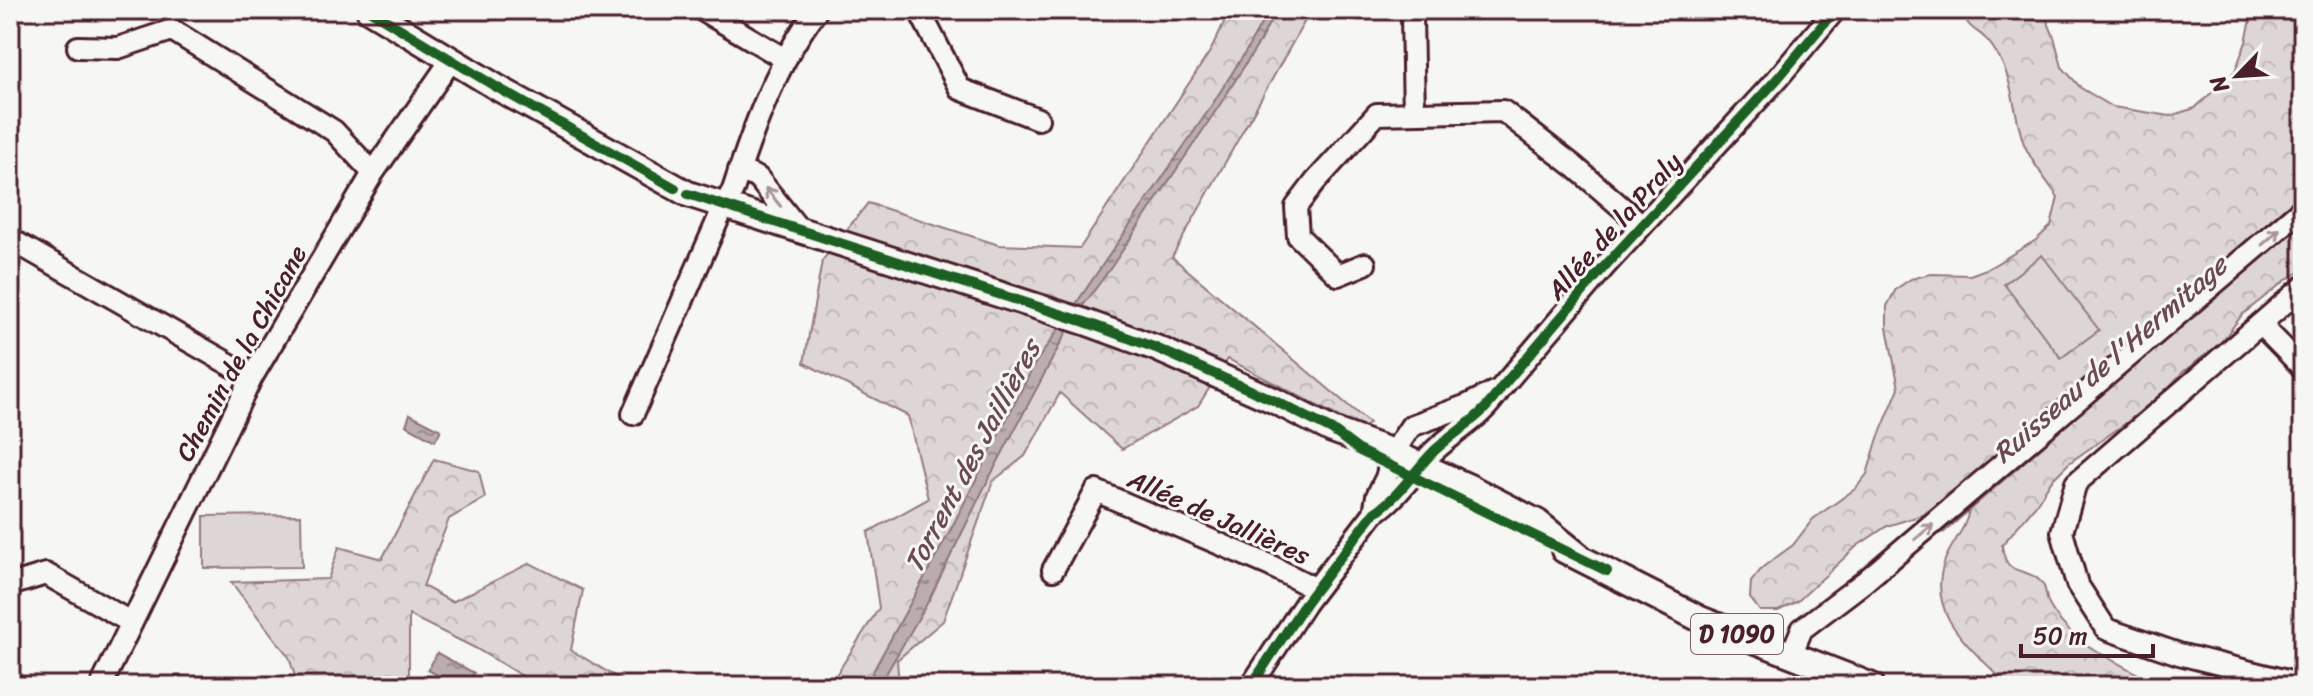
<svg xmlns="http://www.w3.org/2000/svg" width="2313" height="696" font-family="Sriracha,sans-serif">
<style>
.forest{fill:url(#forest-crowns);stroke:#947a80;stroke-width:2}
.park{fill:#ddd6d5;stroke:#947a80;stroke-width:2}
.water{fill:url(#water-ripples);stroke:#8e747a;stroke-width:2}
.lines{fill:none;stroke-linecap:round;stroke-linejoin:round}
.stream{stroke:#8e747a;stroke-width:5}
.minor-casing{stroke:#4a1f2b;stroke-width:26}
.major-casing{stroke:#4a1f2b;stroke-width:30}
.minor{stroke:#f6f6f2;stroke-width:20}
.major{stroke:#f6f6f2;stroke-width:24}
.cycleway-casing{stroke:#f6f6f2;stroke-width:15}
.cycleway{stroke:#1b5e20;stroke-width:10}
.oneway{stroke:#a99598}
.labels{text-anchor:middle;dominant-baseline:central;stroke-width:6;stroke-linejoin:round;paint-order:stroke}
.shield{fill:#f6f6f2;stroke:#7e6067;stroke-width:2}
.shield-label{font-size:24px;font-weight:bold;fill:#4a1f2b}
.street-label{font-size:26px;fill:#4a1f2b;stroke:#f6f6f2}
.water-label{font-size:28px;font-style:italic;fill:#6c4a52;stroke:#f6f6f2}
</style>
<defs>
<pattern id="forest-crowns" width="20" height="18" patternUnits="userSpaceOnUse" patternTransform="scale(2)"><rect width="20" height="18" fill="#ddd6d5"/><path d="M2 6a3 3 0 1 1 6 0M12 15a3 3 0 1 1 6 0" fill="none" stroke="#bfb7b7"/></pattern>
<pattern id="water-ripples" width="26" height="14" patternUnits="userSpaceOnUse" patternTransform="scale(2)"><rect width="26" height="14" fill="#bbadae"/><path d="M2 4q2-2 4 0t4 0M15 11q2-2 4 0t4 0" fill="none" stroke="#9a8c8e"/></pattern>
</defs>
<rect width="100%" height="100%" fill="#f6f6f2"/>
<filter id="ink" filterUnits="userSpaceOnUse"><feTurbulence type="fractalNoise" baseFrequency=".0125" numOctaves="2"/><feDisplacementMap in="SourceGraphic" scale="16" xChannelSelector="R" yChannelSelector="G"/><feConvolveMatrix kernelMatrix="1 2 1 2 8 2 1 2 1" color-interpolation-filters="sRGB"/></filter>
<g filter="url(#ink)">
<path class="forest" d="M1230,10H1311L1172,257L1369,423L1362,429L1228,359L1198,406L1122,449L1060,393L1025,456L993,481L943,621L897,660L899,686H829L879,608L868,532L928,499L908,416L804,363L822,261L868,203L999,245L1080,248L1211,50Z
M1965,10H2043L2054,37L2062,67L2081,88L2113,107L2170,116L2195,108L2235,71L2246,42L2253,10H2303V270L2286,280L2253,306L2242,315L2219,345L2184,371L2164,392L2126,423L2069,463L2051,481L2036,505L2002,545C2006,579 2022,565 2039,580C2047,586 2045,595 2048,602C2049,606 2052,609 2054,613C2073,640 2099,653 2127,668C2141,676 2156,684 2173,686H2008C1974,649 1924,617 1945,560C1952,542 1966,529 1969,510L1958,504L1887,526L1857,546L1797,602L1778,611H1760L1750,598L1751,582L1763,567L1793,545L1813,519L1855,489L1867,474L1878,438L1899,388L1887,328V306L1896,289L1911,279L1931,274L1970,275L1989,268L2036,240L2051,226L2058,197C2046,180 2032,163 2024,144C2014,116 2014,85 2000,59C1996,52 1991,43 1985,38C1975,28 1964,27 1965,10Z
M434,459L479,471L485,498L449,519L423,586L452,602L530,563L583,590L571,650L631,686H539L475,648L409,615V686H298L289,657L231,582L328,579L339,547L382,559Z"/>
<path class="park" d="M2042,255L2099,330L2061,358L2004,284Z
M301,515L302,567L204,568V516Z"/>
<path class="water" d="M1269,10H1276L1259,43L1219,106L1110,269L1074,318L985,486L929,600L879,686H865L951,529L1034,365L1208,111L1246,51Z
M410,414L441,430L435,441L406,425Z
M437,653L474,673L467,686H458L428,670Z"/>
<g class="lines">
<path class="stream" d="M1943,531L2102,392"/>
<defs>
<path id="minor" d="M702,10L785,59
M919,10L960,89L1038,119
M1412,17L1414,113
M78,47L118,48L172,30L334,131L373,173
M739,170L758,178L801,232
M10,239L252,377
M1365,264L1338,275L1298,236L1296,207L1315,182L1377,114L1503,111L1575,167L1642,225
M2303,287L2076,483L2062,532L2077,584L2106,629L2179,654L2303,685
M2260,324L2303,368
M633,414L724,206L733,190C754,126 776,64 817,10
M1374,513L1377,496L1386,478L1393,453L1411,426L1468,405L1494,392
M1053,570L1096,491L1269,565L1316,589
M10,585L46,574L132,623
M1791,655L1802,629L1864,582L2303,208
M101,686L252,377L373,173L452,59
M1251,686L1306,602L1374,513C1398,498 1414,471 1434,451C1459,428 1482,418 1501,388L1604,267L1778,78L1835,10"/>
<path id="major" d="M369,10L498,88L688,194L1085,322L1156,348L1273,400L1332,430L1382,448L1469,487L1537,522L1579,556
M1564,550L1700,619L1872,686"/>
</defs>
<use href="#minor" class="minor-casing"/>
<use href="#major" class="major-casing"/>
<use href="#minor" class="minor"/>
<use href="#major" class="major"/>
<defs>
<path id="cycleway" d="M369,10L498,88L675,188
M688,194L1085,322L1156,348L1273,400L1332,430L1360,451L1607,571
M1251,686L1306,602L1374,513C1398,498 1414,471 1434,451C1459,428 1482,418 1501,388L1604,267L1778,78L1835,10"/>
</defs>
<use href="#cycleway" class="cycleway-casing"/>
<use href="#cycleway" class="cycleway"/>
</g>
<defs><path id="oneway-shaft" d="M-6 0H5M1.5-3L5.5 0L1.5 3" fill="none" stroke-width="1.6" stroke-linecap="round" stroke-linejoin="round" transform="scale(2)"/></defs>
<g class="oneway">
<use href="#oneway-shaft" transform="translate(773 197) rotate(-129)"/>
<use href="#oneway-shaft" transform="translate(2271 237) rotate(-42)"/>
<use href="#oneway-shaft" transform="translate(1924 532) rotate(-40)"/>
</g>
</g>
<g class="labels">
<rect class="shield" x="1691" y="614" width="92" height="40" rx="6"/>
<g class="shield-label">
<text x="1737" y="634">D 1090</text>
</g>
<g class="street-label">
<text transform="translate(1614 226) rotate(-48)">Allée de la Praly</text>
<text transform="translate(241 353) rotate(-61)">Chemin de la Chicane</text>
<text transform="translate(1219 517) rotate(24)">Allée de Jallières</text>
</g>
<g class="water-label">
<text transform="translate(2110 359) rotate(-41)">Ruisseau de l'Hermitage</text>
<text transform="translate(972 456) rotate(-62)">Torrent des Jaillières</text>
</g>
</g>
<rect width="2313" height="696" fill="none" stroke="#f6f6f2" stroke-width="40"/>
<rect x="20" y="20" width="2273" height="656" fill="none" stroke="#4a1f2b" stroke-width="3" filter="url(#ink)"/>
<g transform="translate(2237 76) rotate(245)" stroke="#f6f6f2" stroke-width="6" paint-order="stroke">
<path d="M0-6L14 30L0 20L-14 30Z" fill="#4a1f2b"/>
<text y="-12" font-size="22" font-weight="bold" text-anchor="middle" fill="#4a1f2b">N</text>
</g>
<path d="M2021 644v12h132v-12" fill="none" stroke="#4a1f2b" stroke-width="4"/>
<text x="2033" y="644" font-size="24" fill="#4a1f2b" stroke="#f6f6f2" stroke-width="6" paint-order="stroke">50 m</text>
</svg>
